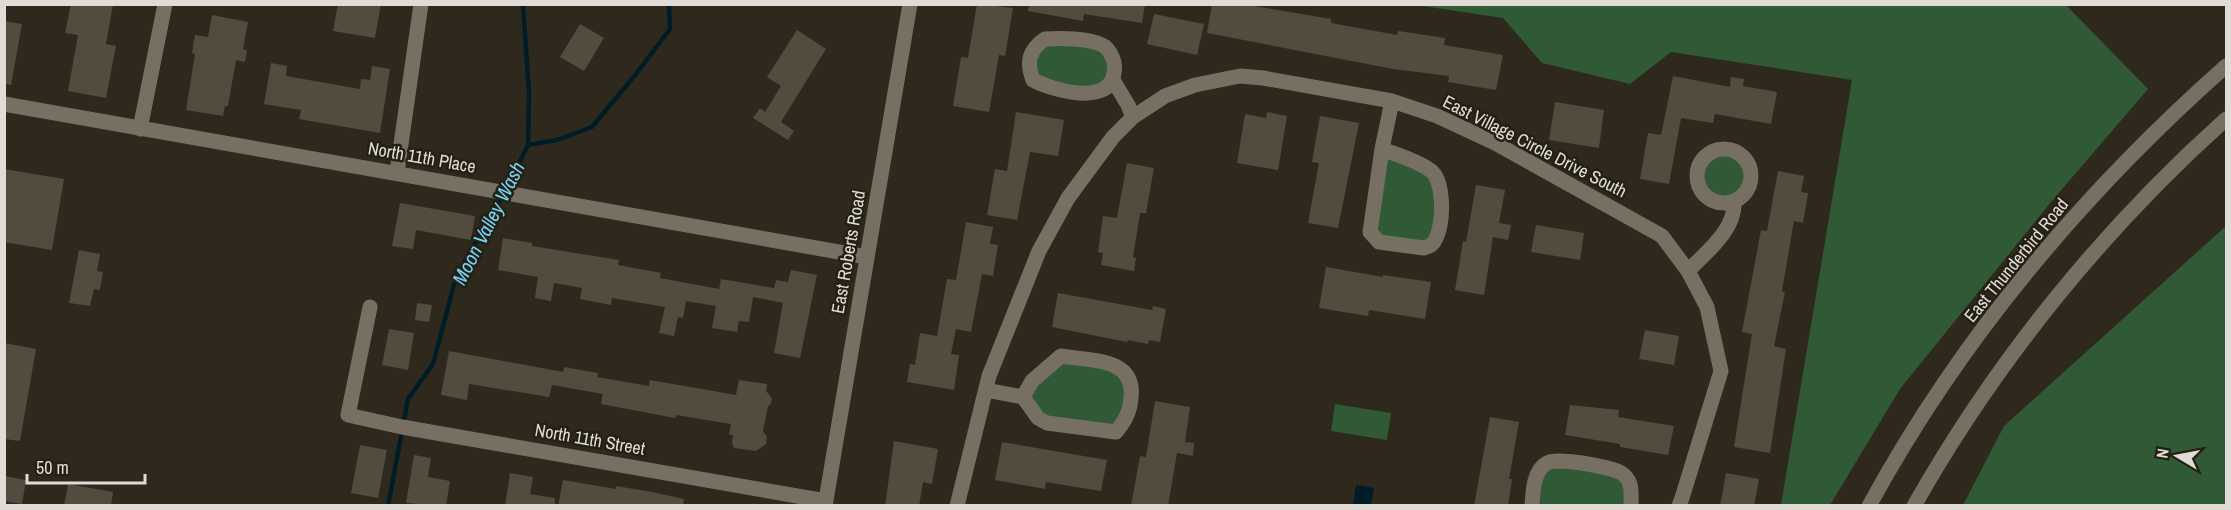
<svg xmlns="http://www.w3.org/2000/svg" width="2231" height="510" font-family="'Archivo Narrow',sans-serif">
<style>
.green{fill:#305935}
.water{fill:#001c27}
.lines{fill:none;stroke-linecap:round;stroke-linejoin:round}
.stream{stroke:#001c27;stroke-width:4.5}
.building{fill:#524b3e}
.minor{stroke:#777062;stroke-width:15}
.secondary{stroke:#777062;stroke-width:15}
.labels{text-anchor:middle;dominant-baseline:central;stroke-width:5;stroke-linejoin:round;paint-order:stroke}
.street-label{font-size:18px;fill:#e0dcd5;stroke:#252014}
.water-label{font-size:20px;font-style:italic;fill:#71d4f9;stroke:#252014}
</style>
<rect width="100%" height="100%" fill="#2f291d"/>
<path class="green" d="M1416,5H2066L2148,89L2051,202L1900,389L1830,505H1781L1852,80L1671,52L1630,84L1542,63L1503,18Z
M1045,39L1111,53L1108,87L1043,85L1029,56Z
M1382,149L1440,183L1430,246L1379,242L1370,220Z
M1697 176a27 27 0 1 1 54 0a27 27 0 1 1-54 0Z
M2226,226V505H1963L2004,426Z
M1061,356L1120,366L1133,386L1116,432L1047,423L1023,397Z
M1335,404L1391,413L1387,440L1331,431Z
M1546,463L1623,474L1631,505L1532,506Z"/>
<path class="water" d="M1356,485L1374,488L1371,505H1353Z"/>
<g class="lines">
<path class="stream" d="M523,4L529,93L528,145
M388,506L408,399L433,364L456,277L505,191L528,145L557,140L592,127L636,74L670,29L669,4"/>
</g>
<path class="building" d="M71,4H113L106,44L116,46L106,98L68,91L78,35L65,33Z
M338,4H381L375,38L333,31Z
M977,4L1013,8L1005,56L999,55L989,112L953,106L961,57L968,58Z
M1029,4H1145L1142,23L1084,14L1083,21L1028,11Z
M1212,4H1241L1284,11L1331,19V23L1397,35L1398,31L1445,38L1444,45L1503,55L1496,90L1448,82L1449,76L1393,69L1207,33Z
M1154,14L1204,24L1197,55L1147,44Z
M212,15L248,22L243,49L247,50L245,62L236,60L228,106H225L223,116L186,110L195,54L192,53L195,35L208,37Z
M4,21L22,24L11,85L4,84Z
M580,24L604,38L584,71L560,57Z
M797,30L826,49L781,122L794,131L788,140L753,118L760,108L765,112L781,86L767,77Z
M271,63L287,66L286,76L360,89L361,79L370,80L372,66L390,69L380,133L299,119L301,110L264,104Z
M1673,76L1730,87L1731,77L1744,79L1743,86L1777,92L1771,124L1715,114L1713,123L1681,118L1669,184L1640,179L1648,133L1661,135Z
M1555,102L1604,110L1599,148L1549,140Z
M1016,112L1064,120L1058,156L1030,152L1017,220L987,215L995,169L1007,171Z
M1267,112L1287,116L1278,170L1237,163L1245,114L1266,118Z
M1320,116L1359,123L1338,228L1308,223L1319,163L1312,162Z
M1127,163L1154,168L1146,213H1140L1133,257L1136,258L1134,271L1101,265L1103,253L1098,252L1103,216L1117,218Z
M4,169L64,179L52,250L4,242Z
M1778,171L1804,176L1801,192L1808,193L1803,223L1794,221L1782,291L1785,292L1774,346L1786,349L1770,453L1734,447L1752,334L1742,332L1761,230L1767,231Z
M1476,185L1505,190L1499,223L1511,225L1508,240L1493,237L1484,295L1455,290L1463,241L1466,242Z
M400,203L475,216L471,240L416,230L413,249L392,246Z
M966,222L993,227L990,244L998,245L993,276L982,274L971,332L956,329L951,354L959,355L954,390L907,382L910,364L915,365L920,333L937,336L947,279L956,280Z
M1536,225L1584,233L1580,260L1531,252Z
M503,238L532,243V246L619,260L618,265L661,273L660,278L719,289L721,279L774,288L776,280L788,282L791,270L817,275L800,358L774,353L783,303L753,297L749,322L739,321L737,332L712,328L716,306L686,301L683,318L678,317L674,336L659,333L665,307L612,298L611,305L580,299L582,288L554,283L551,301L535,298L538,277L498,270Z
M79,250L100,254L97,271L103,272L100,290L94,289L90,306L69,303Z
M1326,267L1383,277V275L1431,282L1425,319L1369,310L1368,316L1319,308Z
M1058,293L1152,310L1153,306L1166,309L1160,342L1149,340L1148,344L1128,340L1127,342L1052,327Z
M417,303L432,305L429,322L415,320Z
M389,329L414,333L408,370L382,365Z
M1645,330L1679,336L1674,365L1639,359Z
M4,343L36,349L20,441L4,439Z
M449,351L563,372L564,367L598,373L597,377L649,386L650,380L736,395L739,380L767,384L766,391L772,398L771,404L768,406L763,431L767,437L766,444L756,451L734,448L732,443L733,435H729L731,424L676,415L675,418L601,404L603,394L552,385L549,397L469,384L467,400L441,395Z
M1155,401L1190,407L1185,442L1194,443L1193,456L1177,453L1168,506H1131L1140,456L1146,457Z
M1570,405L1619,410L1618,417L1674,426L1668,455L1620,447V444L1565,435Z
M1490,417L1519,422L1509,479H1512L1508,506H1474Z
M894,441L938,449L932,484L923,482L919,506H885Z
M1002,442L1107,460L1101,491L1046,482L1045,489L995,480Z
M360,445L387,450L378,498L351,493Z
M414,455L431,458L428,477L450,481L446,506L406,503Z
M510,473L533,477L530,494L555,498V506H505Z
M1726,473L1759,479L1754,506H1720Z
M4,476L26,480L22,504L4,501Z
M563,480L616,489V486L652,492L684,499L683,506H558Z
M68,484L113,492L111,506H64Z"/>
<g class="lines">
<path class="minor" d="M1045,39C1059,38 1089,38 1102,45C1107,47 1111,54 1113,59C1115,64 1115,67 1114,73C1110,107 1052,90 1033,80C1026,62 1029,50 1045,39Z
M1113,80L1128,105L1133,117
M4,104L867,257
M140,129L165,4
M1382,149C1397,155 1416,160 1430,170C1445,180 1444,226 1435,240C1433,245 1428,247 1424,248L1379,242L1370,232L1382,149L1392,101
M1697 176a27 27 0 1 1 54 0a27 27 0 1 1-54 0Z
M397,172L421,4
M1688,271C1706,252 1736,230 1734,201
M370,307L348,415L402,427L826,501
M986,390L1023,397L1038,418L1047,423L1116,432C1125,421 1130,412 1131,398C1136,357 1090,361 1061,356L1032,381L1023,397
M825,506L910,4
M957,506L989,376L1039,251L1068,198L1113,137L1133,117L1165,96L1195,85L1240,76L1263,78L1392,101L1437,116L1495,143L1662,236L1688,271L1707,307L1721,371L1682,498L1679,506
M1532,506C1533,492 1533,471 1547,463C1557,457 1616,467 1624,475C1633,483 1631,494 1631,506"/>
<path class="secondary" d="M1869,506C1960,339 2085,191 2226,66
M1914,506C1996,361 2103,229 2226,119"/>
</g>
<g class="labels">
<g class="street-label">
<text transform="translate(1535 146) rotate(27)">East Village Circle Drive South</text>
<text transform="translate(422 157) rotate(10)">North 11th Place</text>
<text transform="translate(848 252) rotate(-80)">East Roberts Road</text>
<text transform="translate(2016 260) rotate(-51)">East Thunderbird Road</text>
<text transform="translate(590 439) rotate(10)">North 11th Street</text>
</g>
<g class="water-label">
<text transform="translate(488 223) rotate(-63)">Moon Valley Wash</text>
</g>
</g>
<rect width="2231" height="510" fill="none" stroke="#e0dcd5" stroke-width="12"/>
<g transform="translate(2177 456) rotate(280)" stroke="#252014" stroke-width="4.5" paint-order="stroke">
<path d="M0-4.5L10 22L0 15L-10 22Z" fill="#e0dcd5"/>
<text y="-9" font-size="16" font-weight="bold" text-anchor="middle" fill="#e0dcd5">N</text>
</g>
<path d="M27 474v9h118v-9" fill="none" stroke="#e0dcd5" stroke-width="3"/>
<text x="36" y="474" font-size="18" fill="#e0dcd5" stroke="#252014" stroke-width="4.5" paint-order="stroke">50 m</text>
</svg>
